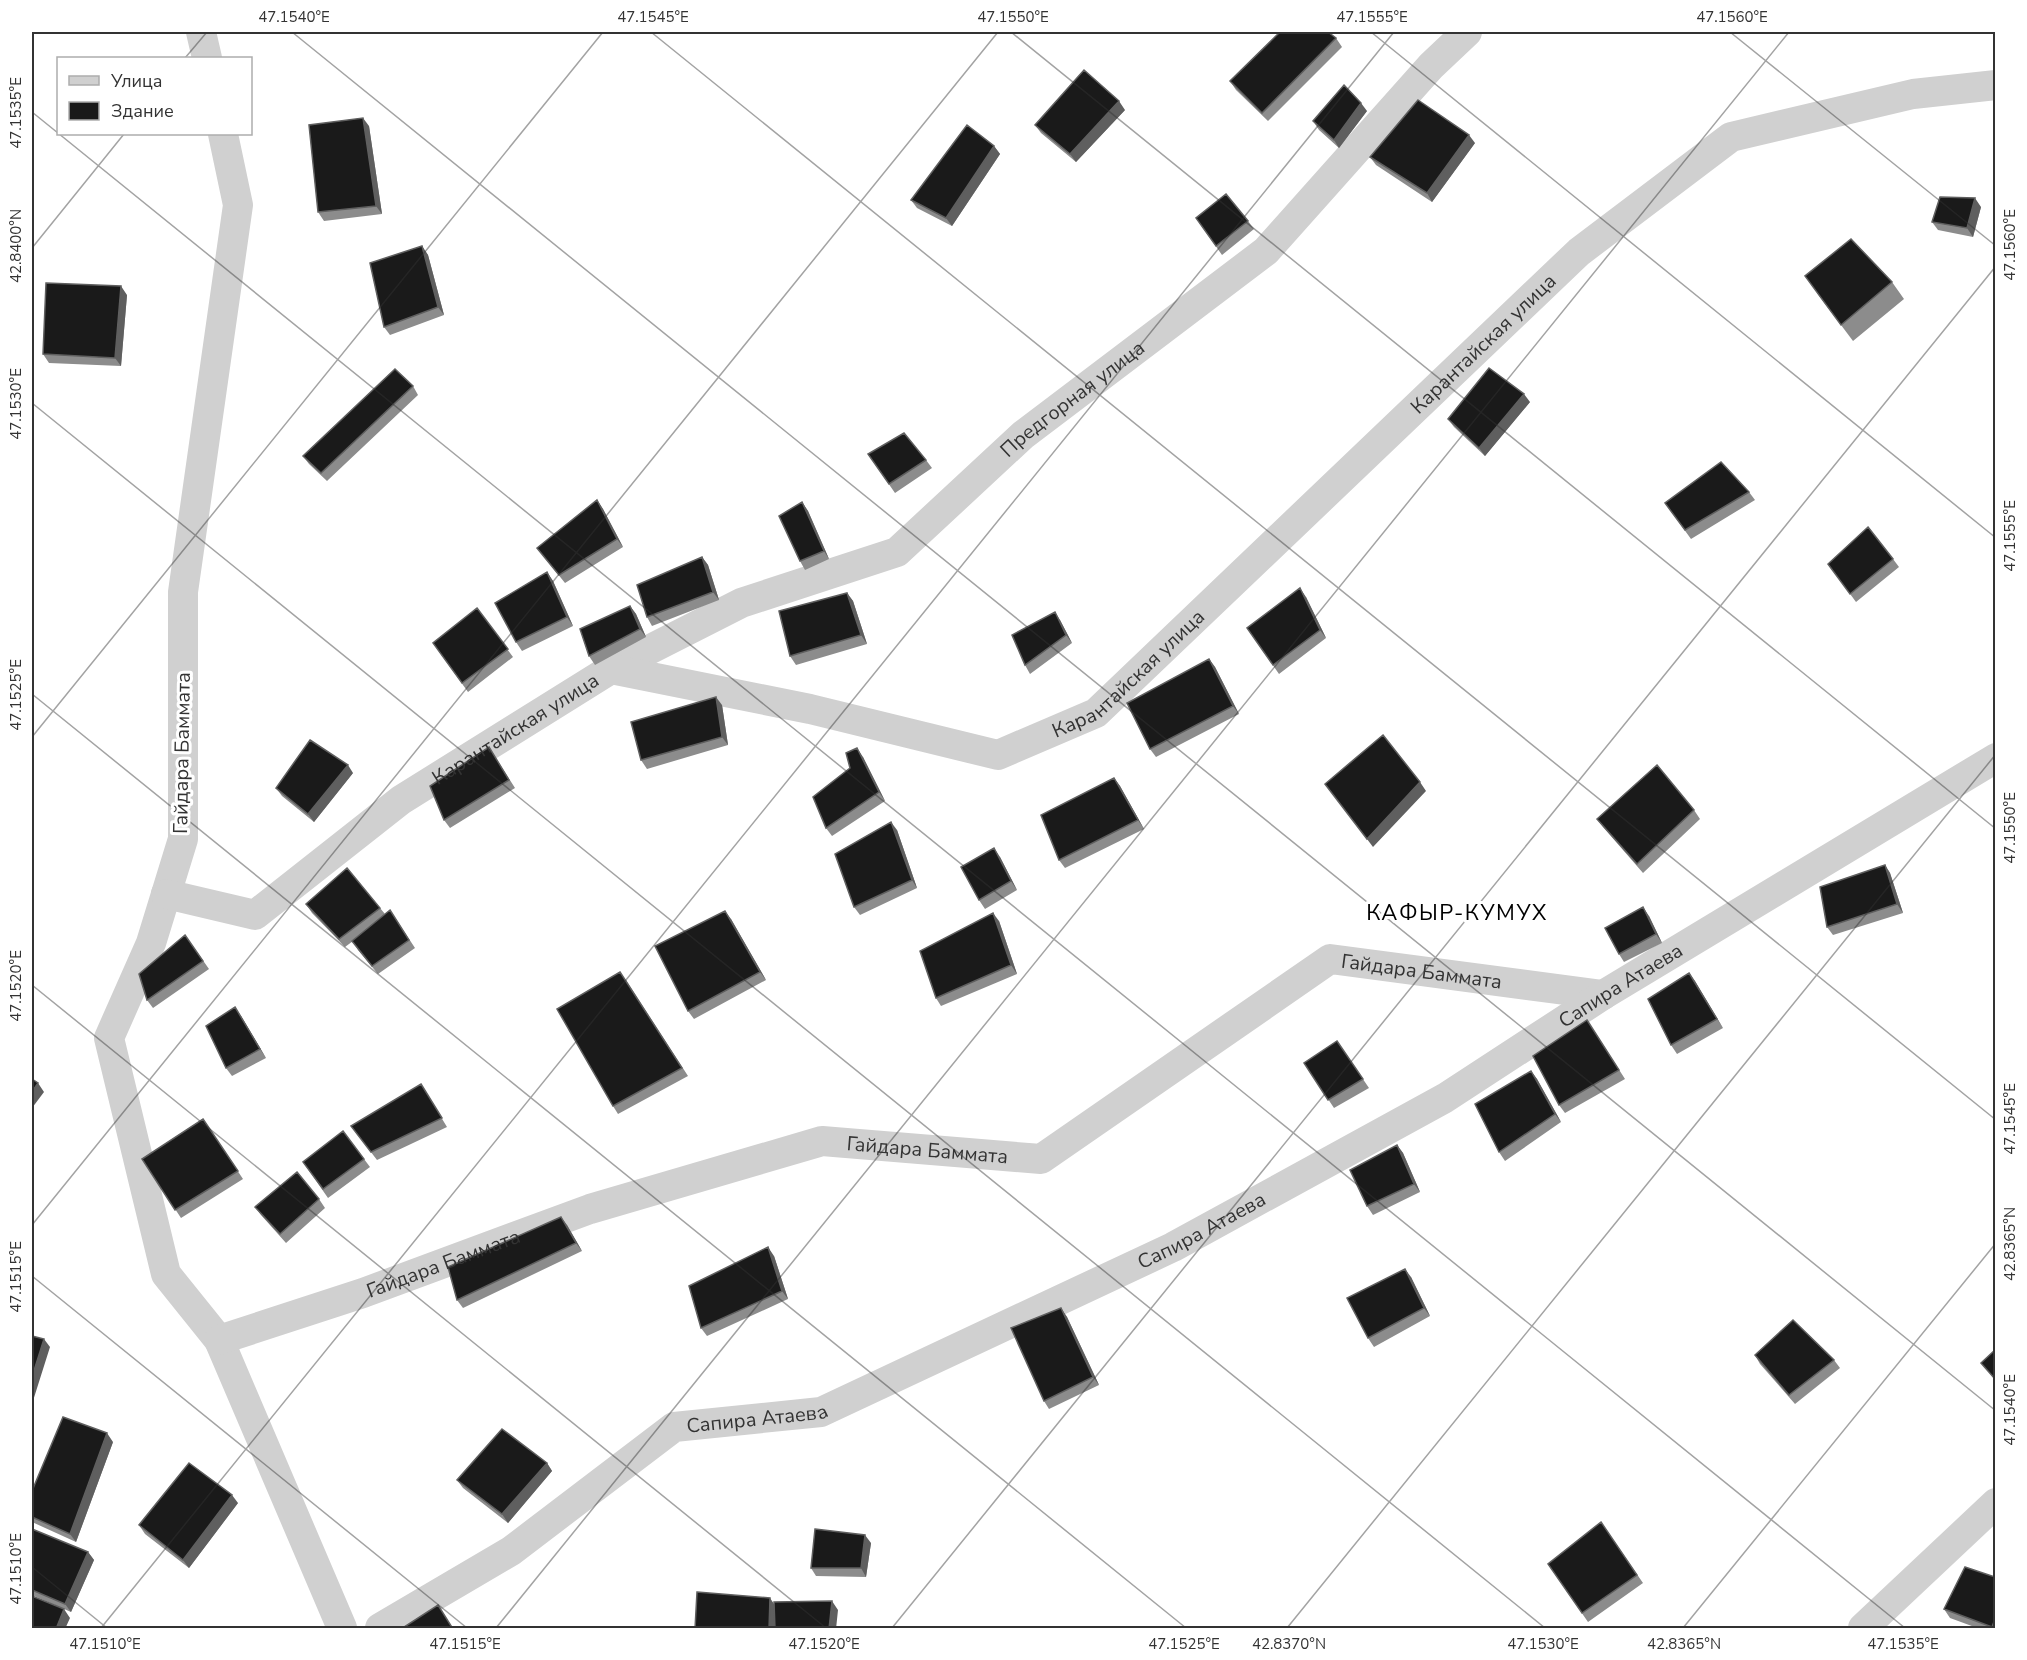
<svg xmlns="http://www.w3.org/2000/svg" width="2027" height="1660" font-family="'Nunito Sans',sans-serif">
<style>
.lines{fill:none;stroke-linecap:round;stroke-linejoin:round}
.minor{stroke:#d0d0d0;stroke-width:30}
.wall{fill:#8c8c8c}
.shaded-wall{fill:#5f5f5f}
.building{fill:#1a1a1a;stroke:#5f5f5f;stroke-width:1.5}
.ticks{fill:none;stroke:#333;stroke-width:1.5;stroke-opacity:0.45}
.labels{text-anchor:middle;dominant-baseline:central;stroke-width:6;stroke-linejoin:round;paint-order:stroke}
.street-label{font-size:20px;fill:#333;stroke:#fff}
.quarter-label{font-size:22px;letter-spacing:1.5px;fill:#000;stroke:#fff}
.neatline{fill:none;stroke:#333;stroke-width:2}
.ticks-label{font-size:15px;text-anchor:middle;fill:#333}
</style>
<rect width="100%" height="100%" fill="#fff"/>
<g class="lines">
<g class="minor">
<path d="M201,32L207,58"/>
<path d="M223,134L238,205L183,592V839L151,943L109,1038L166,1274L219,1340L342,1628"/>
<path id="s1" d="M611,669L741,603L897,552L1023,435L1266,251L1431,66L1467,32"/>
<path id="s2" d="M166,894L255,915L401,800L611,669L810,709L998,755L1096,713L1579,252L1731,137L1913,94L1996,85"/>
<path id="s3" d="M219,1340L363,1293L590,1209L822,1141L1041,1159L1330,959L1603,995"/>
<path id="s4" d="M380,1628L511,1551L674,1427L821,1412L1173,1247L1445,1098L1603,995L1996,758"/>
<path d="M1863,1628L1996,1503"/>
</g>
</g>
<path class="wall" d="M1336,38L1342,47L1268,121L1236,90L1230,81Z
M1125,110L1076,162L1041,133L1035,125Z
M1367,111L1339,148L1319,130L1313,121Z
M369,126L382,214L324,221L318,212Z
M1475,143L1432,202L1376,165L1370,157Z
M994,146L1000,154L952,226L917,208L911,200Z
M1981,207L1973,237L1938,230L1932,222Z
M1196,218L1248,221L1254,229L1222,255Z
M422,246L428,255L444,315L390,335L384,327Z
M1892,282L1904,299L1853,341L1817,293Z
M127,295L121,366L49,363L43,354Z
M413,386L418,395L327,481L309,464L303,456Z
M1530,402L1485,456L1454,427L1448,419Z
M868,454L926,460L932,468L895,493Z
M1749,492L1755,500L1691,539L1665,503Z
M597,500L603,509L623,547L565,583L537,548Z
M802,502L808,511L829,559L805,570L800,561Z
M702,557L708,565L719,600L652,626L647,617Z
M1893,559L1899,567L1856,602L1828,564Z
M547,572L553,581L573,626L522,651L516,642Z
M847,593L853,601L867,644L796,665L790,656Z
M1306,597L1326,638L1279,674L1247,628Z
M630,606L636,614L646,637L595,665L589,656Z
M477,608L513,657L468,692L433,643Z
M1060,620L1072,643L1030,674L1025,665Z
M1209,659L1215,667L1239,714L1156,757L1150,749Z
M722,705L728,745L647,769L641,760Z
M489,747L515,788L450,828L444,820Z
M863,757L885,801L832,836L826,828L850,768Z
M353,773L314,822L282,796L276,788Z
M1114,778L1120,786L1144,829L1065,868L1059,860Z
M1694,810L1700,819L1643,873L1603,827L1597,819Z
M897,830L917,888L860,915L854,907Z
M1000,857L1017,890L985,909L979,900Z
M1885,865L1890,873L1903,913L1833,935L1827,927Z
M306,904L380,908L385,914L390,910L415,948L378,974L358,950L353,941L345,947L312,913Z
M1649,916L1662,943L1624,962L1619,954Z
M731,919L766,980L694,1019L688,1011Z
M999,921L1017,974L941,1006L936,998Z
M185,935L209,969L153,1008L147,1000Z
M1689,973L1723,1028L1677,1054L1671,1045Z
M626,980L688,1076L618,1114L613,1106Z
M241,1016L266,1058L232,1076L226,1068Z
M1593,1029L1625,1079L1565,1113L1559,1105Z
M1337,1041L1369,1088L1334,1108L1304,1063Z
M1531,1071L1537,1079L1561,1122L1505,1161L1499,1152Z
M421,1084L447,1127L377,1160L351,1126Z
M203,1119L243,1179L181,1218L142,1159Z
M1397,1145L1403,1153L1420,1192L1373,1215L1367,1206Z
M364,1159L370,1167L328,1198L303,1162Z
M319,1199L325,1208L286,1243L261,1215L255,1207Z
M567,1225L582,1251L463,1308L457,1300Z
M774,1256L788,1299L707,1336L701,1328Z
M1411,1277L1430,1316L1374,1347L1368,1338Z
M1061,1308L1067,1317L1099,1385L1049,1409L1044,1401Z
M1755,1355L1834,1360L1840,1368L1795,1404L1760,1364Z
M113,1442L76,1542L32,1522V1491Z
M547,1463L552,1471L508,1523L463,1488L457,1480Z
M238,1503L189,1568L145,1534L139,1525Z
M1601,1522L1643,1583L1588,1622L1548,1564Z
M32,1529L88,1552L94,1560L71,1612L32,1595Z
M871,1543L866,1577L816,1576L811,1568Z
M1995,1577V1629H1980L1950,1618L1944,1609Z"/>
<path class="shaded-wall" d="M1119,101L1125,110L1076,162L1070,154Z
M1361,103L1367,111L1339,148L1334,140Z
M363,118L369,126L382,214L376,206Z
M1469,135L1475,143L1432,202L1427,193Z
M994,146L1000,154L952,226L946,218Z
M1975,198L1981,207L1973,237L1967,228Z
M422,246L428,255L444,315L438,307Z
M121,286L127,295L121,366L115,358Z
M1524,394L1530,402L1485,456L1479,448Z
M597,500L603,509L623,547L617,539Z
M802,502L808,511L829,559L824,551Z
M702,557L708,565L719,600L713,592Z
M547,572L553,581L573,626L567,617Z
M1300,588L1306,597L1326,638L1320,630Z
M847,593L853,601L867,644L861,635Z
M630,606L636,614L646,637L640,629Z
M1055,612L1060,620L1072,643L1066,635Z
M1209,659L1215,667L1239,714L1233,706Z
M716,697L722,705L728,745L722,737Z
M857,748L863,757L885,801L879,792Z
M348,765L353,773L314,822L308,814Z
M1114,778L1120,786L1144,829L1138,820Z
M1420,782L1426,791L1373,847L1367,839Z
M891,822L897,830L917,888L912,880Z
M994,848L1000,857L1017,890L1011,881Z
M1885,865L1890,873L1903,913L1897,904Z
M1643,907L1649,916L1662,943L1656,934Z
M725,911L731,919L766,980L760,972Z
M993,913L999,921L1017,974L1011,965Z
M1689,973L1695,981L1723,1028L1717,1019Z
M235,1007L241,1016L266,1058L260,1049Z
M1531,1071L1537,1079L1561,1122L1555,1114Z
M38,1083L44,1092L32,1108V1092Z
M1397,1145L1403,1153L1420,1192L1414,1184Z
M561,1217L567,1225L582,1251L576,1243Z
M768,1247L774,1256L788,1299L782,1291Z
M1405,1269L1411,1277L1430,1316L1424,1308Z
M1061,1308L1067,1317L1099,1385L1093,1377Z
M44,1339L50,1347L32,1404V1377Z
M107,1433L113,1442L76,1542L70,1534Z
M547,1463L552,1471L508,1523L502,1514Z
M232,1495L238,1503L189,1568L183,1560Z
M865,1535L871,1543L866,1577L861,1568Z
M88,1552L94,1560L71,1612L65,1604Z
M770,1598L776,1607L775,1629H769Z
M832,1601L838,1610L836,1629H829Z
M64,1609L70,1618L65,1629H56Z
M1995,1619V1629H1994L1992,1627Z"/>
<path class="building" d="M1280,32H1328L1336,38L1262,113L1230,81Z
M1084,70L1119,101L1070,154L1035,125Z
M1344,85L1361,103L1334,140L1313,121Z
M1418,100L1469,135L1427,193L1370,157Z
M363,118L376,206L318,212L309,125Z
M967,125L994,146L946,218L911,200Z
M1226,194L1248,221L1216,246L1196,218Z
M1940,197L1975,198L1967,228L1932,222Z
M1851,239L1892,282L1841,325L1805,276Z
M422,246L438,307L384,327L370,263Z
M46,283L121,286L115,358L43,354Z
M1489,368L1524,394L1479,448L1448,419Z
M395,369L413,386L321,473L303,456Z
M904,433L926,460L889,484L868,454Z
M1721,462L1749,492L1685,530L1665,503Z
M597,500L617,539L559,575L537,548Z
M802,502L824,551L800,561L779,516Z
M1868,527L1893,559L1850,594L1828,564Z
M702,557L713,592L647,617L637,585Z
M547,572L567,617L516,642L495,603Z
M1300,588L1320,630L1273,665L1247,628Z
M847,593L861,635L790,656L779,611Z
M630,606L640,629L589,656L580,629Z
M477,608L508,649L462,683L433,643Z
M1055,612L1066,635L1025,665L1012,635Z
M1209,659L1233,706L1150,749L1127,703Z
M716,697L722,737L641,760L631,722Z
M1383,735L1420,782L1367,839L1325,784Z
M310,740L348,765L308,814L276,788Z
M489,747L509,780L444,820L430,786Z
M857,748L879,792L826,828L813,797L850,768L846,753Z
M1657,765L1694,810L1637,864L1597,819Z
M1114,778L1138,820L1059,860L1041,815Z
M891,822L912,880L854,907L835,854Z
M994,848L1011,881L979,900L961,867Z
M1885,865L1897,904L1827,927L1820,887Z
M347,868L380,908L339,939L306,904Z
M1643,907L1656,934L1619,954L1605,928Z
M390,910L409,940L372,966L352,941Z
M725,911L760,972L688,1011L655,946Z
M993,913L1011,965L936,998L920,951Z
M185,935L203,961L147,1000L139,974Z
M620,972L682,1068L613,1106L557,1009Z
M1689,973L1717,1019L1671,1045L1648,999Z
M235,1007L260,1049L226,1068L206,1026Z
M1587,1020L1619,1070L1559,1105L1533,1056Z
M1337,1041L1363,1079L1328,1100L1304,1063Z
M1531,1071L1555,1114L1499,1152L1475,1104Z
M32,1079L38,1083L32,1092Z
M421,1084L442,1118L371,1152L351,1126Z
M203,1119L238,1171L175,1210L142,1159Z
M343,1131L364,1159L323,1189L303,1162Z
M1397,1145L1414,1184L1367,1206L1350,1170Z
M297,1172L319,1199L280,1234L255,1207Z
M561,1217L576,1243L457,1300L448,1267Z
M768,1247L782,1291L701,1328L689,1286Z
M1405,1269L1424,1308L1368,1338L1347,1298Z
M1061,1308L1093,1377L1044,1401L1011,1328Z
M1793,1320L1834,1360L1789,1395L1755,1355Z
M32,1336L44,1339L32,1377Z
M1995,1350V1379L1981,1363Z
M63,1417L107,1433L70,1534L32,1517V1491Z
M502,1429L547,1463L502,1514L457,1480Z
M189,1463L232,1495L183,1560L139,1525Z
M1601,1522L1637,1575L1582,1613L1548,1564Z
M32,1529L88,1552L65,1604L32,1590Z
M815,1529L865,1535L861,1568H811Z
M1965,1567L1995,1577V1619L1992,1627L1944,1609Z
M697,1592L770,1598L769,1629H695Z
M32,1596L64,1609L56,1629H32Z
M832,1601L829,1629H775L774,1602Z
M438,1605L453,1629H401Z"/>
<path class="ticks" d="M292,32L1996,1411M651,32L1996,1120M1011,32L1996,829M1371,32L1996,538M1730,32L1996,246M185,58L207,32M32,112L1905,1628M32,248L124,134M32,403L1545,1628M32,694L1186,1628M32,737L603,32M32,985L826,1628M32,1225L998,32M32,1276L467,1628M32,1567L107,1628M101,1628L1394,32M496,1628L1789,32M892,1628L1996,266M1287,1628L1996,754M1683,1628L1996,1243"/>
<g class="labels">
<g class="street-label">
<text stroke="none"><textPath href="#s2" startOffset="1563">Карантайская улица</textPath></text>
<text stroke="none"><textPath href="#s1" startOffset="543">Предгорная улица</textPath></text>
<text stroke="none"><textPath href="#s2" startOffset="1077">Карантайская улица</textPath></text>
<text stroke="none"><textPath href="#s2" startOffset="412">Карантайская улица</textPath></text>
<text transform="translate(182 753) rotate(-89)">Гайдара Баммата</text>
<text stroke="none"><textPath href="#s3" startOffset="1299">Гайдара Баммата</textPath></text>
<text stroke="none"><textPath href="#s4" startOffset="1412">Сапира Атаева</textPath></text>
<text stroke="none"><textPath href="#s3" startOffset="741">Гайдара Баммата</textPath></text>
<text stroke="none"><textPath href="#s4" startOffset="926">Сапира Атаева</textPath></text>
<text stroke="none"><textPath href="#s3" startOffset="237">Гайдара Баммата</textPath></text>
<text stroke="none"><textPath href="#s4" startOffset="440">Сапира Атаева</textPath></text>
</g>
<g class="quarter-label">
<text x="1457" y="913">КАФЫР-КУМУХ</text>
</g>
</g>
<rect width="2027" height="1660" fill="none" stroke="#ffffff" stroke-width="66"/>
<rect x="57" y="57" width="195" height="78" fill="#ffffff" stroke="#adadad" stroke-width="1.5"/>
<rect x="69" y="76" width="30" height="9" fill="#d0d0d0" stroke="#adadad" stroke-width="1.5"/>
<text x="111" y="87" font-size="18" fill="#333333">Улица</text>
<rect x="69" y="102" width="30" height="18" fill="#1a1a1a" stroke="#adadad" stroke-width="1.5"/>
<text x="111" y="117" font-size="18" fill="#333333">Здание</text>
<rect x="33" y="33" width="1961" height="1594" class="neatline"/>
<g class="ticks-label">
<text x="294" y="22">47.1540°E</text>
<text x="653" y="22">47.1545°E</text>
<text x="1013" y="22">47.1550°E</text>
<text x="1372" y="22">47.1555°E</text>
<text x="1732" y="22">47.1560°E</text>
<text transform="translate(16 113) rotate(-90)" y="5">47.1535°E</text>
<text transform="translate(2010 245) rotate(-90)" y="5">47.1560°E</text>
<text transform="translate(16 246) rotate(-90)" y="5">42.8400°N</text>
<text transform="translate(16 404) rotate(-90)" y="5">47.1530°E</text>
<text transform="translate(2010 536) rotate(-90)" y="5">47.1555°E</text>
<text transform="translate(16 695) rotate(-90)" y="5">47.1525°E</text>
<text transform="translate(2010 828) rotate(-90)" y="5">47.1550°E</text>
<text transform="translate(16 986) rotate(-90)" y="5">47.1520°E</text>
<text transform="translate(2010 1119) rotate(-90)" y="5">47.1545°E</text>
<text transform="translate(2010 1244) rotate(-90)" y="5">42.8365°N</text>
<text transform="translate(16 1277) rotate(-90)" y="5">47.1515°E</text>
<text transform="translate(2010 1410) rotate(-90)" y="5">47.1540°E</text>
<text transform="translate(16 1569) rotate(-90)" y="5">47.1510°E</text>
<text x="105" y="1649">47.1510°E</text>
<text x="465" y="1649">47.1515°E</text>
<text x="824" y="1649">47.1520°E</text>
<text x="1184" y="1649">47.1525°E</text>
<text x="1289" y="1649">42.8370°N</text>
<text x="1543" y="1649">47.1530°E</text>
<text x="1684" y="1649">42.8365°N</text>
<text x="1903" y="1649">47.1535°E</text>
</g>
</svg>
